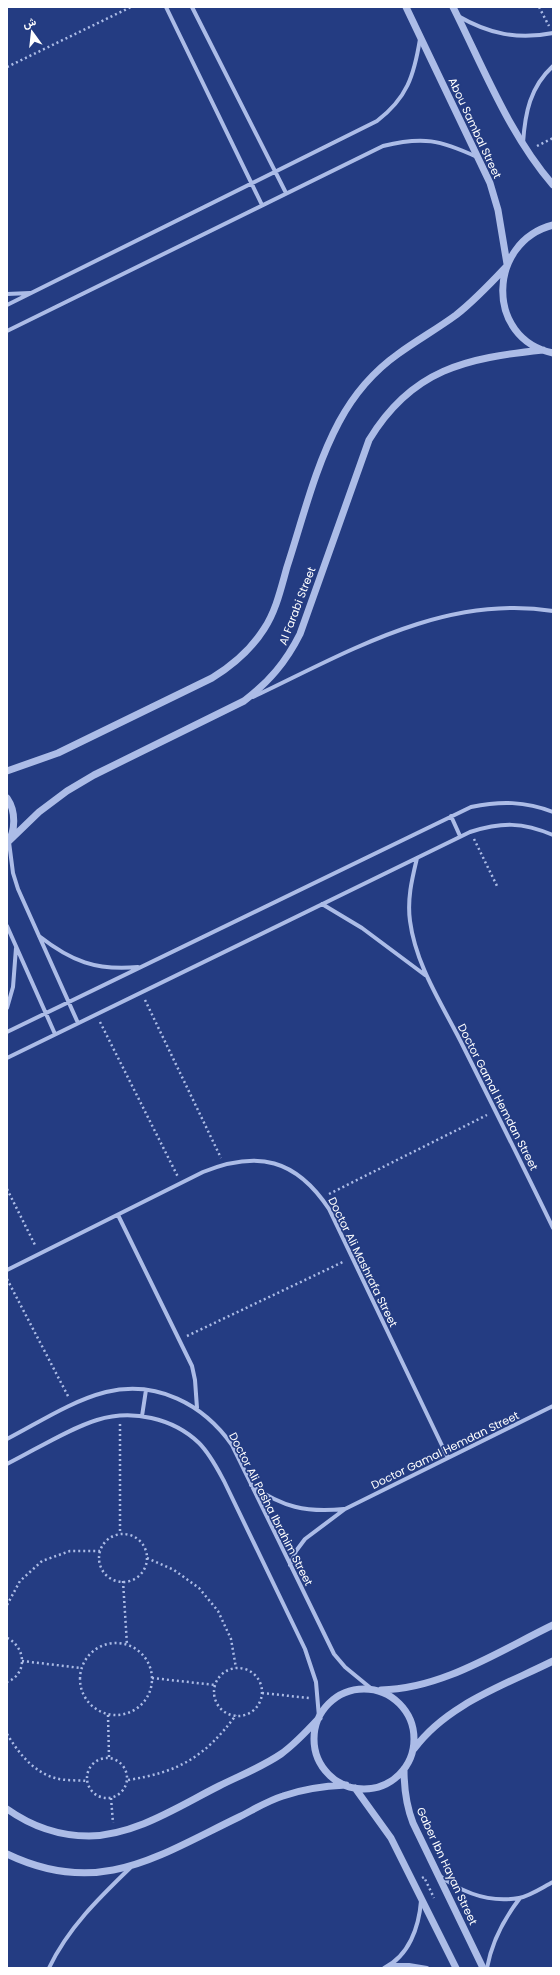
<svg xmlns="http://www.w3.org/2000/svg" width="560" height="1975" font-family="Poppins,Vazirmatn,sans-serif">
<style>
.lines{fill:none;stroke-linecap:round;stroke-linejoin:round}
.path{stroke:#acbce7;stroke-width:2.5;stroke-dasharray:2 3;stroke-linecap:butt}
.minor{stroke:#acbce7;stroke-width:4}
.tertiary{stroke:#acbce7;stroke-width:7}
.labels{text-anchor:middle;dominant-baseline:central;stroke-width:3.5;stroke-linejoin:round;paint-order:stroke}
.street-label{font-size:11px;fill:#fff;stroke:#243c82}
</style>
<rect width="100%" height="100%" fill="#243c82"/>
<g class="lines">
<path class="path" d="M539,7L549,26
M7,67L131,7
M537,146L553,138
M474,839L498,888
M145,1000L221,1158
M100,1022L178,1177
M7,1189L36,1247
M329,1194L487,1115
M7,1279L69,1398
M187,1336L345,1261
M120,1424V1534
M99 1558a24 24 0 1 1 48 0a24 24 0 1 1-48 0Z
M147,1558L174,1570L199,1588L218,1611L231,1639L236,1668
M123,1581L127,1645
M7,1605L20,1581L42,1561L70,1551H100
M7,1638C26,1647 28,1674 7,1682
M80 1679a36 36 0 1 1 72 0a36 36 0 1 1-72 0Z
M22,1661L81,1668
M214 1692a24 24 0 1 1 48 0a24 24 0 1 1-48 0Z
M152,1678L215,1685
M262,1693L309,1698
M108,1715L109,1757
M7,1734C18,1752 33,1772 55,1778C65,1781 77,1780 87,1781
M87 1778a20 20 0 1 1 40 0a20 20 0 1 1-40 0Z
M128,1780C179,1772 205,1757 236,1715
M111,1798L113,1823
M422,1878L424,1877L434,1898"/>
<path class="minor" d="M166,7L262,205
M192,7L286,193
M458,16C489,34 518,40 553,33
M523,143C525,113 530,87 553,66
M7,294L30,293
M7,305L377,121C407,98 414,76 420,39
M7,331L383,146C423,136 440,140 477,157
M253,697C348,652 444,594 553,611
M451,816L460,836
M9,842L13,873L18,889L78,1023
M417,858C412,879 407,899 410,921C416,967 444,1007 464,1048C494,1108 524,1168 553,1228
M322,904L362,928L425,975
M7,926L55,1034
M39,936C71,961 96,971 138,967
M7,1008L13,987L16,948
M7,1032L471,807C500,801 525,801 553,812
M7,1058L470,832C502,822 522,822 553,835
M118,1215L192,1366L195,1380L197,1408
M7,1270L203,1172C258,1150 296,1159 329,1209L448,1458
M142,1416L146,1390
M7,1439C38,1423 71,1401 106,1392C157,1380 203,1404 232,1445L334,1654L345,1667L373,1690
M7,1464C35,1450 68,1429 97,1420C132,1409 173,1418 199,1443C210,1454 217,1468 224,1481L305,1649L316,1682L319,1717
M251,1485C282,1507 306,1513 344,1509
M290,1565L296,1551L305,1539L345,1509L553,1406
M440,1876C463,1893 490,1903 519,1898C530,1896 543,1887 553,1882
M390,1965H409L427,1968
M49,1968C68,1928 99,1898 130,1868
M384,1968C409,1956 419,1927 421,1901
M487,1968C492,1941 503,1920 520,1898"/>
<path class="tertiary" d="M406,7L490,183L498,210L507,264
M453,7C483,67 509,134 553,185
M553,225C487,242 485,339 553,353
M7,771L58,753L212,678C233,665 250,651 264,629C276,611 281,588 287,567C303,518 315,467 339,422C353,396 374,371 398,354C417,340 437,329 456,315C474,301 490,284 506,267
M7,798C16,811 16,831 7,844
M10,840L39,812L67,791L94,775L244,701C269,682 286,662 300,634L369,440C412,369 466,358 543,350
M314 1739a50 50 0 1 1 100 0a50 50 0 1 1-100 0Z
M381,1690C442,1689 499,1651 553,1625
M414,1749C447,1704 505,1685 553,1661
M404,1769C404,1789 406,1805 413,1823L483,1968
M355,1788L391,1838L456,1968
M7,1809C31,1826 59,1836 89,1836C136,1835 179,1806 219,1786C239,1776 262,1767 281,1754C295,1744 307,1731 319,1718
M7,1854C99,1898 156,1857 239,1817C253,1810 267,1801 283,1796C303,1789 324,1786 346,1785"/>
</g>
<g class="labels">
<g class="street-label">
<text transform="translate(475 128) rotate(65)">Abou Sambal Street</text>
<text transform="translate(297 606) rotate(-69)">Al Farabi Street</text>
<text transform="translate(498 1097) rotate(63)">Doctor Gamal Hemdan Street</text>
<text transform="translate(363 1262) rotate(64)">Doctor Ali Mashrafa Street</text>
<text transform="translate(445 1450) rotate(-26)">Doctor Gamal Hemdan Street</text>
<text transform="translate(271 1509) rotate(63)">Doctor Ali Pasha Ibrahim Street</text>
<text transform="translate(447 1866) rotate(65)">Gaber Ibn Hayan Street</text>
</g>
</g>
<rect width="560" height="1975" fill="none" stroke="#ffffff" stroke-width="16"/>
<g transform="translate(32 32) rotate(345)" stroke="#243c82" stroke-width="3" paint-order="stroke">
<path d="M0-3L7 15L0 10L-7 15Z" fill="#ffffff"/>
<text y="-6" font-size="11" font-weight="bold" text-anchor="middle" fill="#ffffff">ش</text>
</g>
</svg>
